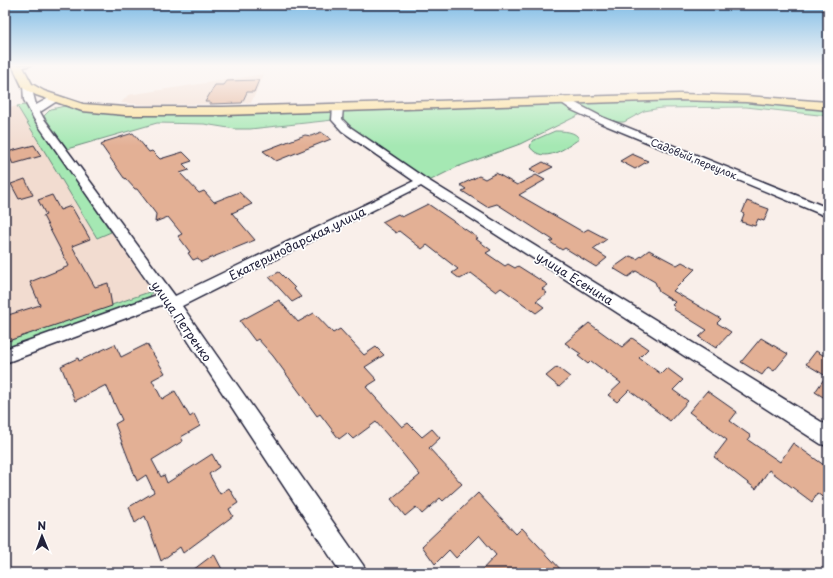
<svg xmlns="http://www.w3.org/2000/svg" width="833" height="578" font-family="'Playpen Sans',sans-serif">
<style>
.built{fill:#f2dcd0}
.green{fill:#a5e8b3;stroke:#648577}
.building{fill:#e3b095;stroke:#22223b}
.lines{fill:none;stroke-linecap:round;stroke-linejoin:round}
.minor-casing{stroke:#22223b;stroke-width:3}
.major-casing{stroke:#22223b;stroke-width:3}
.minor{fill:#fff;fill-rule:evenodd}
.major{fill:#fbdf96;fill-rule:evenodd}
.labels{text-anchor:middle;dominant-baseline:central;stroke-width:3.5;stroke-linejoin:round;paint-order:stroke}
.far-street-label{font-size:10px;fill:#22223b;stroke:#fff}
.street-label{font-size:12px;fill:#22223b;stroke:#fff}
</style>
<rect width="100%" height="100%" fill="#f9efea"/>
<filter id="ink" filterUnits="userSpaceOnUse"><feTurbulence type="fractalNoise" baseFrequency=".025" numOctaves="2"/><feDisplacementMap in="SourceGraphic" scale="8" xChannelSelector="R" yChannelSelector="G"/><feConvolveMatrix kernelMatrix="1 2 1 2 8 2 1 2 1" color-interpolation-filters="sRGB"/></filter>
<g filter="url(#ink)">
<path class="built" d="M264,74L251,103L153,105L121,103L128,95Z
M17,106L97,238L111,232L152,291L5,342V109Z"/>
<path class="green" d="M674,99L733,100L828,108V116L746,107L661,108L644,111L624,122H612L570,102Z
M562,102L581,114L520,144L457,167L431,180L423,178L343,123L340,114L341,110Z
M26,105L111,232L97,238L17,106Z
M65,106L119,115L333,110V120L250,129H235L204,124L157,123L67,149L44,116L51,109Z
M555,131C563,131 576,131 579,139C566,148 543,165 530,147L532,141Z
M152,291L149,300L5,352V342Z"/>
<path class="building" d="M259,80L254,92H247L242,103L209,104L210,102H205L215,85H224L227,81Z
M321,132L331,139L276,161L263,151L305,135L311,136Z
M133,133L149,152L152,151L160,159L183,152L192,161L183,164L189,170L180,173L199,193L204,191L214,202L239,192L252,204L232,213L255,240L201,262L198,258L193,260L188,253L190,252L178,236L182,234L168,217L155,222L156,214L137,189H135L125,178H124L101,145L105,143L104,142Z
M34,145L41,156L13,164L7,152Z
M632,154L648,161L635,169L620,161Z
M543,162L553,167L539,174L530,169Z
M496,173L517,185L536,175L545,180L519,195L583,232L588,229L607,239L593,249L607,258L596,267L565,248L562,250L550,242L553,240L497,204L487,207L462,191L466,189L460,185L479,176L485,179Z
M25,179L33,195L19,199L11,184Z
M52,195L60,210L71,206L90,239L72,246L95,287L108,283L112,306L5,342V316L40,305L30,282L69,266L43,216L46,215L38,200Z
M747,201L769,209L764,221L758,219L755,226L741,222L744,214L742,213Z
M428,204L478,238L476,239L491,250L486,253L505,266L508,264L515,268L518,266L548,285L542,289L547,293L536,301L544,307L536,313L501,288L496,292L471,273L460,279L452,273L458,269L427,245L422,249L399,231L396,233L382,222L398,214L402,217Z
M649,250L677,265L682,262L695,269L673,291L721,319L717,323L731,332L716,348L699,337L707,330L673,309L675,307L672,305L675,302L659,292L655,282L636,271L628,277L613,268L630,256L637,259Z
M279,272L295,288L294,289L301,297L292,302L269,277Z
M279,300L298,322L314,313L333,333L340,329L364,355L376,347L384,355L365,367L377,380L366,387L402,427L408,423L422,437L432,429L440,438L429,448L462,484L443,501L440,498L422,514L416,507L405,516L391,499L420,475L389,437L376,422L353,439L347,433L339,439L320,414L317,416L273,356L258,339L255,341L240,321Z
M589,323L622,347L632,338L648,349L639,358L661,374L667,368L683,380L673,390L688,401L670,421L629,390L617,402L608,395L621,383L591,361L588,364L578,356L581,354L565,343Z
M761,338L788,354L774,371L768,367L762,375L741,362Z
M115,344L121,357L147,344L165,373L152,380L162,399L175,391L190,417L194,414L200,426L181,437L183,441L152,460L161,477L164,475L167,483L212,454L219,467L209,474L220,494L229,488L238,503L229,509L233,516L183,553L180,547L161,561L145,516L135,523L129,507L154,492L146,475L137,481L115,424L122,420L106,385L75,401L61,366L78,358L79,361Z
M816,351L828,358V400L815,392L826,376L806,364Z
M557,367L570,377L559,387L546,376Z
M707,391L737,412L730,421L751,436L748,440L780,462L793,443L828,468V501L817,493L812,502L769,470L756,489L714,457L727,440L689,412Z
M478,493L516,534L522,528L564,573H479L496,555L479,535L456,558L449,550L435,564L422,546Z
M214,554L224,573H189Z"/>
<g class="lines">
<defs>
<path id="minor" d="M15,65H31L15,69Z
M27,83L31,86L36,105L51,97H57V101L40,112L44,119L175,296L414,181L342,131L332,120L333,107L338,104L343,107L342,119L350,127L426,179L828,426V446L821,444L421,186L182,306L363,565L367,573H341L164,304L5,363V349L157,295L34,119L24,100L23,86Z
M562,96L604,118L828,208V217L598,122L572,110L559,101L557,99Z"/>
<path id="major" d="M12,65H22L32,84L44,91L83,104L125,107H222L679,94L746,96L828,102V110L746,102L679,100L222,115H125L82,111L36,95L23,88Z"/>
</defs>
<use href="#minor" class="minor-casing"/>
<use href="#major" class="major-casing"/>
<use href="#minor" class="minor"/>
<use href="#major" class="major"/>
</g>
</g>
<linearGradient id="sky" x2="0" y2="1"><stop stop-color="#7fbce6"/><stop offset="0.45" stop-color="#fcf8f6"/><stop offset="1" stop-color="#fcf8f6" stop-opacity="0"/></linearGradient>
<rect width="833" height="146" fill="url(#sky)"/>
<g class="labels">
<g class="far-street-label">
<text transform="translate(694 158) rotate(22)">Садовый переулок</text>
</g>
<g class="street-label">
<text transform="translate(297 243) rotate(-26)">Екатеринодарская улица</text>
<text transform="translate(575 278) rotate(32)">улица Есенина</text>
<text transform="translate(182 321) rotate(55)">улица Петренко</text>
</g>
</g>
<rect width="833" height="578" fill="none" stroke="#fff" stroke-width="20"/>
<rect x="10" y="10" width="813" height="558" fill="none" stroke="#22223b" stroke-width="1.5" filter="url(#ink)"/>
<g transform="translate(42 536) rotate(359)" stroke="#ffffff" stroke-width="3" paint-order="stroke">
<path d="M0-3L7 15L0 10L-7 15Z" fill="#22223b"/>
<text y="-6" font-size="11" font-weight="bold" text-anchor="middle" fill="#22223b">N</text>
</g>
</svg>
